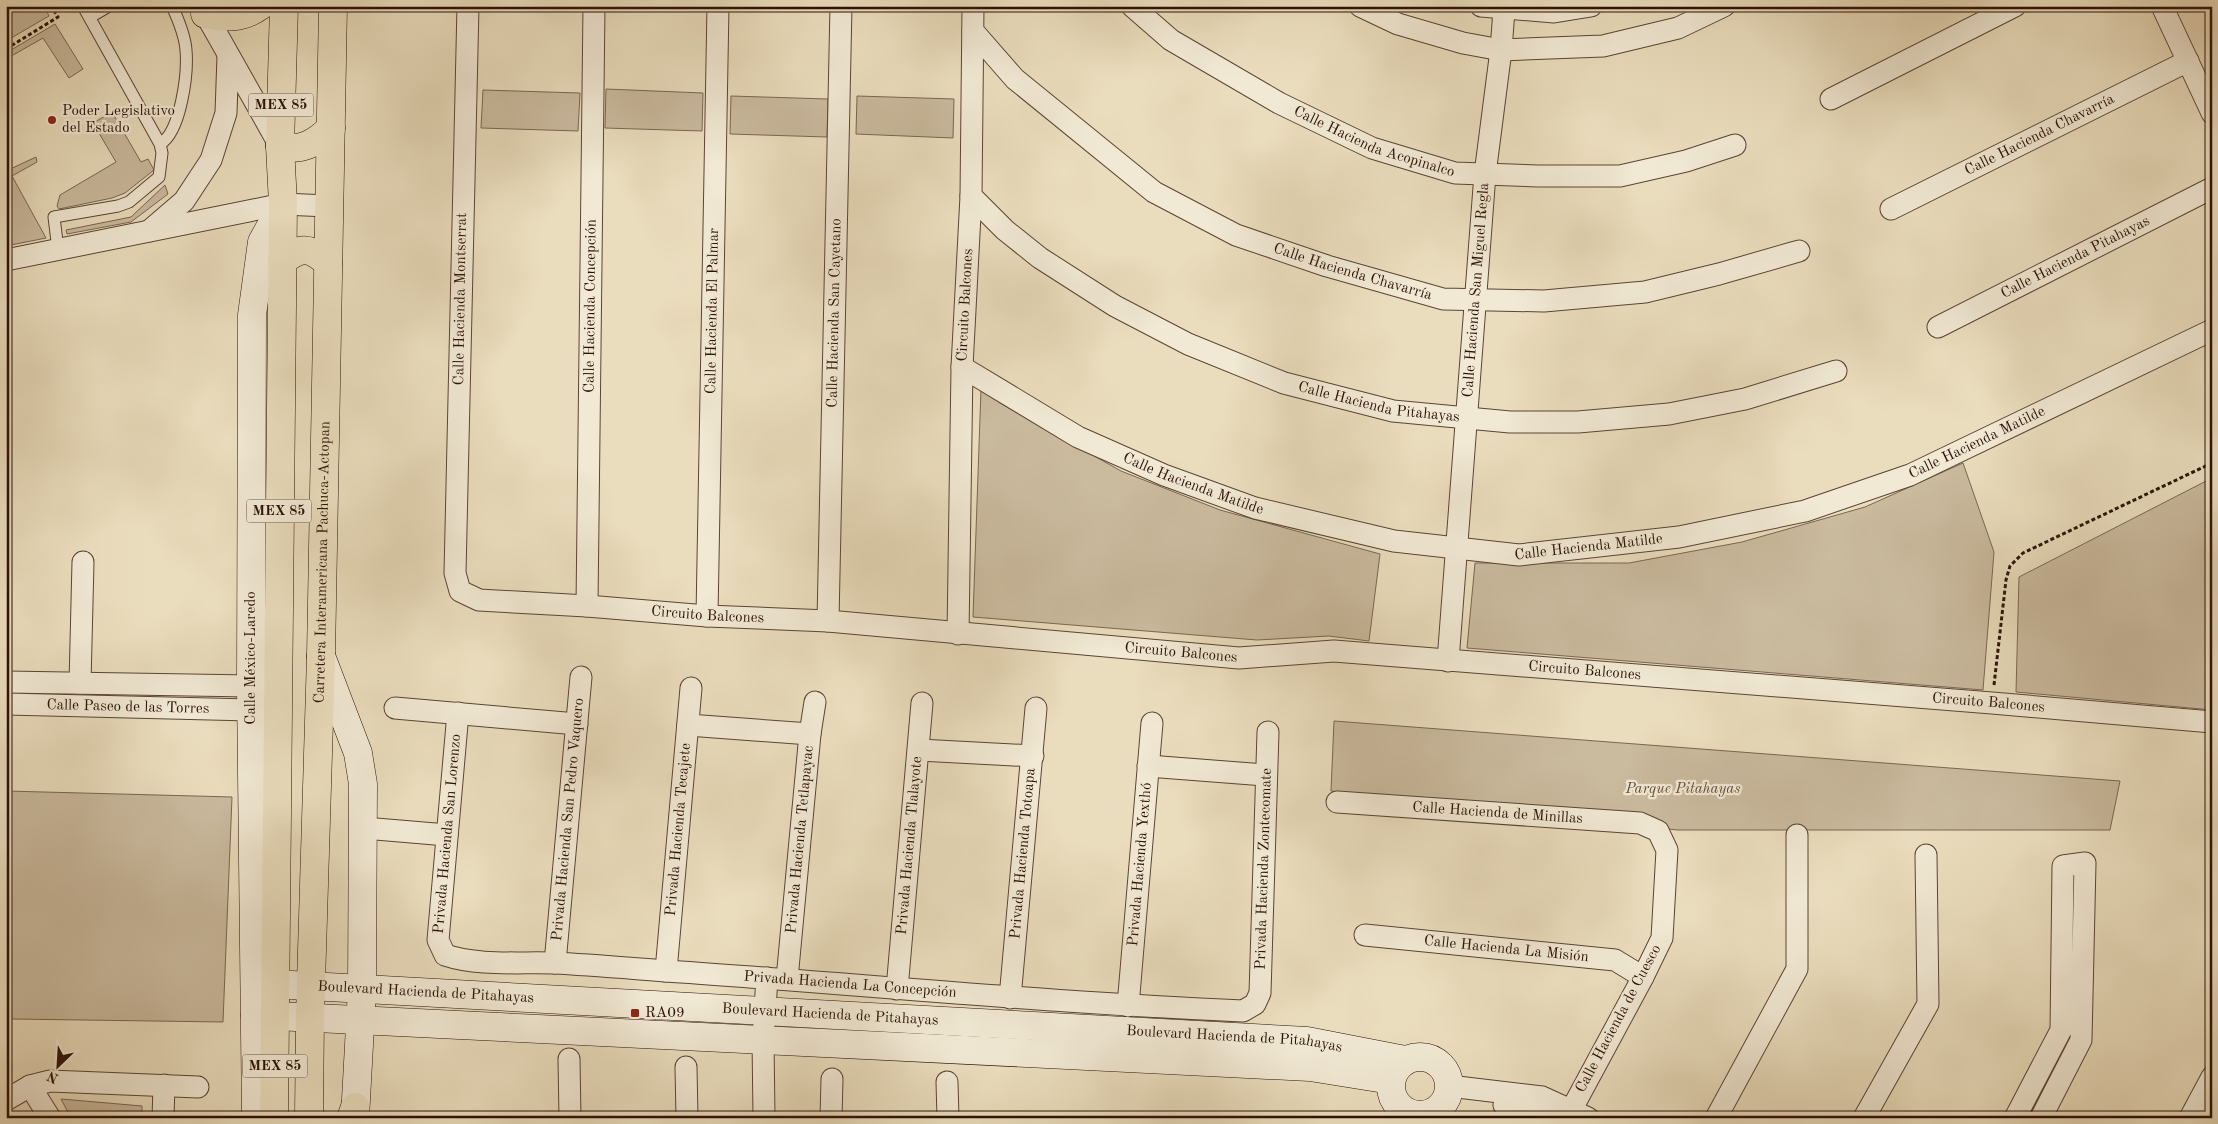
<svg xmlns="http://www.w3.org/2000/svg" width="2218" height="1124" font-family="'Old Standard TT',serif">
<style>
.green{fill:#caba9e;stroke:#7a6652}
.lines{fill:none;stroke-linecap:round;stroke-linejoin:round}
.lane-casing{stroke:#5b4434;stroke-width:13}
.street-casing{stroke:#5b4434;stroke-width:23}
.secondary-casing{stroke:#2b1106;stroke-width:29}
.primary-casing{stroke:#2b1106;stroke-width:29}
.path{stroke:#2b1106;stroke-width:3;stroke-dasharray:4 2.5;stroke-linecap:butt}
.lane{stroke:#f1e9d4;stroke-width:11}
.street{stroke:#f1e9d4;stroke-width:21}
.secondary{stroke:#f1e9d4;stroke-width:28}
.primary{stroke:#eaddbd;stroke-width:28}
.poi-dot{fill:#8f2418;stroke:#f1e9d4;stroke-width:2}
.labels{text-anchor:middle;dominant-baseline:central;stroke-width:4.5;stroke-linejoin:round;paint-order:stroke}
.shield{fill:#f1e9d4;stroke:#665244;stroke-width:1}
.shield-label{font-size:14px;font-weight:bold;fill:#2b1106}
.poi-label{font-size:15px;fill:#2b1106;stroke:#f1e9d4;text-anchor:start}
.street-label{font-size:15px;fill:#2b1106;stroke:#f1e9d4}
.park-label{font-size:15px;font-style:italic;fill:#634c3b;stroke:#f1e9d4}
</style>
<rect width="100%" height="100%" fill="#eaddbd"/>
<filter id="stains"><feTurbulence type="fractalNoise" baseFrequency=".004" numOctaves="4"/><feColorMatrix values="0 0 0 0 .2 0 0 0 0 .09 0 0 0 0 .02 0 0 0 .5 -.17"/></filter>
<radialGradient id="worn" r=".72"><stop offset=".6" stop-color="#630" stop-opacity="0"/><stop offset="1" stop-color="#630" stop-opacity=".3"/></radialGradient>
<path class="green" d="M6,6H44L49,16L6,41Z
M55,24L83,69L69,78L43,38L6,59V53Z
M606,89L703,93L702,131L605,128Z
M483,90L580,93L578,131L481,128Z
M731,96L828,99L827,137L730,134Z
M857,96L954,99L953,138L856,134Z
M112,112L141,162L148,159L154,170L125,193L112,198L59,209L57,206L60,195L116,162L93,123Z
M36,157L37,162L12,176L46,238L6,246V209L10,202L6,200V171Z
M165,185L168,194L131,222L67,234L66,230L131,217Z
M981,389L1000,403L1121,471L1220,510L1380,554L1369,641L1329,636L1257,640L973,617Z
M1963,463L1994,552L1983,690L1467,648L1475,563H1629L1742,542L1865,507Z
M2212,478V710L2016,692L2019,577Z
M1334,721L2120,781L2110,830H1677L1331,791Z
M6,791L232,797L223,1022L12,1019L6,1022Z
M61,1099L142,1106V1118H71Z"/>
<g class="lines">
<defs>
<path id="lane" d="M83,6L160,144C181,132 188,73 186,50C185,35 178,19 172,6
M90,17L109,6
M58,250L54,217L118,206L129,202L159,177L162,153L160,144"/>
<g id="street">
<path d="M201,6L280,146"/>
<path id="s1" d="M468,6L455,573L460,591L479,600L587,606L707,616L828,621L1239,658L1334,651L1992,703L2212,722"/>
<path id="s2" d="M1132,6L1171,40L1279,103L1372,148L1455,173L1538,176H1620L1686,161L1735,145"/>
<path d="M1360,6L1398,24L1463,43L1501,50L1603,46L1678,28L1724,6"/>
<path d="M1481,6L1554,12L1591,6"/>
<path d="M2162,6L2212,113"/>
<path id="s3" d="M973,31L1015,79L1154,192L1236,235L1327,266L1443,299L1544,301L1645,292L1719,274L1799,251"/>
<path d="M1831,99L2015,6"/>
<path id="s4" d="M971,196L1005,230L1040,258L1115,306L1188,344L1284,383L1393,411L1510,422H1578L1669,414L1745,399L1836,371"/>
<path id="s5" d="M1891,209L2188,61"/>
<path d="M149,231L184,201L211,160L226,113L228,56"/>
<path d="M6,260L283,204L328,206"/>
<path id="s6" d="M1938,327L2212,188"/>
<path id="s7" d="M962,367L1078,437L1164,475L1255,508L1394,541L1519,555L1679,537L1805,511L1910,475L2212,330"/>
<path id="s8" d="M587,606L594,6"/>
<path id="s9" d="M707,616L718,6"/>
<path id="s10" d="M828,621L841,6"/>
<path id="s11" d="M958,634L962,367L971,196L973,6"/>
<path id="s12" d="M1448,661L1485,174L1501,50L1504,10"/>
<path d="M6,682L251,686"/>
<path d="M80,683L83,562"/>
<path id="s13" d="M6,704L251,710"/>
<path d="M395,708L577,724"/>
<path id="s14" d="M458,713L438,940L445,955C478,966 517,962 553,963C595,965 638,969 681,972C869,985 1055,1003 1243,1011L1255,1004L1260,993L1268,732"/>
<path d="M688,725L810,734"/>
<path d="M919,750L1033,756"/>
<path d="M1148,766L1265,775"/>
<path id="s15" d="M1337,802L1640,823L1658,831L1667,850L1662,938L1643,977L1567,1118"/>
<path d="M364,828L447,835"/>
<path id="s16" d="M1365,935L1615,960L1643,977"/>
<path id="s17" d="M555,963L581,677"/>
<path id="s18" d="M666,971L691,688"/>
<path id="s19" d="M787,979L810,734L815,702"/>
<path id="s20" d="M897,989L922,703"/>
<path id="s21" d="M1010,998L1036,708"/>
<path id="s22" d="M1128,1006L1152,723"/>
<path d="M569,1059L570,1118"/>
<path d="M686,1067L687,1118"/>
<path d="M947,1082L948,1118"/>
<path d="M30,1086L50,1118"/>
<path d="M1449,1086L1542,1097L1588,1118"/>
<path d="M6,1100L30,1086L50,1081L198,1087"/>
<path d="M1504,1105L1531,1110L1548,1118"/>
<path d="M163,1118L164,1085"/>
<path d="M764,1118L763,1039L767,978"/>
<path d="M831,1118L832,1079"/>
<path d="M1716,1118L1797,969V835"/>
<path d="M1864,1118L1928,1004L1926,855"/>
<path d="M2015,1118L2061,1030L2063,866L2085,863L2081,1040L2041,1118"/>
<path d="M2190,1118L2212,1077"/>
</g>
<g id="secondary">
<path d="M321,656L358,753L363,784L362,990L355,1118"/>
<path id="s23" d="M255,983L1307,1041L1405,1060"/>
<path d="M255,1015L1310,1067L1391,1080"/>
<circle cx="1420" cy="1086" r="29"/>
<path d="M256,1118L251,686L252,315L262,242L283,204"/>
</g>
<g id="primary">
<path d="M205,14C226,18 242,19 260,6"/>
<path d="M280,146C301,152 316,143 331,128"/>
<path d="M282,261C302,247 308,246 328,263"/>
<path d="M274,1118L283,204L280,146L284,6"/>
<path id="s24" d="M309,1118L310,1016L321,656L333,6"/>
<path d="M351,1118L355,1107"/>
</g>
</defs>
<use href="#lane" class="lane-casing"/>
<use href="#street" class="street-casing"/>
<use href="#secondary" class="secondary-casing"/>
<use href="#primary" class="primary-casing"/>
<path class="path" d="M6,49L58,17L51,6
M1994,685L2006,580L2010,566L2023,553L2212,463"/>
<use href="#lane" class="lane"/>
<use href="#street" class="street"/>
<use href="#secondary" class="secondary"/>
<use href="#primary" class="primary"/>
</g>
<g class="poi-dot">
<circle cx="52" cy="120" r="5"/>
<rect x="630" y="1008" width="10" height="10" rx="2.5"/>
</g>
<g class="labels">
<g class="shield">
<rect x="248.5" y="93.5" width="65" height="23" rx="4"/>
<rect x="246.5" y="499.5" width="65" height="23" rx="4"/>
<rect x="242.5" y="1054.5" width="65" height="23" rx="4"/>
</g>
<g class="shield-label">
<text x="281" y="105">MEX 85</text>
<text x="279" y="511">MEX 85</text>
<text x="275" y="1066">MEX 85</text>
</g>
<g class="poi-label">
<text x="62" y="111">Poder Legislativo<tspan x="62" dy="17">del Estado</tspan></text>
<text x="645" y="1013">RA09</text>
</g>
<g class="street-label">
<text stroke="none"><textPath href="#s5" startOffset="166">Calle Hacienda Chavarría</textPath></text>
<text stroke="none"><textPath href="#s2" startOffset="280">Calle Hacienda Acopinalco</textPath></text>
<text stroke="none"><textPath href="#s6" startOffset="154">Calle Hacienda Pitahayas</textPath></text>
<text stroke="none"><textPath href="#s3" startOffset="458">Calle Hacienda Chavarría</textPath></text>
<text stroke="none"><textPath href="#s12" startOffset="372">Calle Hacienda San Miguel Regla</textPath></text>
<text transform="translate(461 299) rotate(-89)">Calle Hacienda Montserrat</text>
<text stroke="none"><textPath href="#s11" startOffset="329">Circuito Balcones</textPath></text>
<text stroke="none"><textPath href="#s8" startOffset="300">Calle Hacienda Concepción</textPath></text>
<text stroke="none"><textPath href="#s9" startOffset="305">Calle Hacienda El Palmar</textPath></text>
<text stroke="none"><textPath href="#s10" startOffset="308">Calle Hacienda San Cayetano</textPath></text>
<text stroke="none"><textPath href="#s4" startOffset="465">Calle Hacienda Pitahayas</textPath></text>
<text stroke="none"><textPath href="#s7" startOffset="1070">Calle Hacienda Matilde</textPath></text>
<text stroke="none"><textPath href="#s7" startOffset="260">Calle Hacienda Matilde</textPath></text>
<text stroke="none"><textPath href="#s7" startOffset="665">Calle Hacienda Matilde</textPath></text>
<text stroke="none"><textPath href="#s24" startOffset="556">Carretera Interamericana Pachuca-Actopan</textPath></text>
<text stroke="none"><textPath href="#s1" startOffset="836">Circuito Balcones</textPath></text>
<text stroke="none"><textPath href="#s1" startOffset="1311">Circuito Balcones</textPath></text>
<text transform="translate(251 658) rotate(-90)">Calle México-Laredo</text>
<text stroke="none"><textPath href="#s1" startOffset="1716">Circuito Balcones</textPath></text>
<text stroke="none"><textPath href="#s1" startOffset="2121">Circuito Balcones</textPath></text>
<text stroke="none"><textPath href="#s13" startOffset="122">Calle Paseo de las Torres</textPath></text>
<text stroke="none"><textPath href="#s15" startOffset="161">Calle Hacienda de Minillas</textPath></text>
<text stroke="none"><textPath href="#s17" startOffset="144">Privada Hacienda San Pedro Vaquero</textPath></text>
<text stroke="none"><textPath href="#s18" startOffset="142">Privada Hacienda Tecajete</textPath></text>
<text transform="translate(448 834) rotate(-85)">Privada Hacienda San Lorenzo</text>
<text stroke="none"><textPath href="#s19" startOffset="140">Privada Hacienda Tetlapayac</textPath></text>
<text stroke="none"><textPath href="#s20" startOffset="144">Privada Hacienda Tlalayote</textPath></text>
<text stroke="none"><textPath href="#s21" startOffset="145">Privada Hacienda Totoapa</textPath></text>
<text stroke="none"><textPath href="#s22" startOffset="142">Privada Hacienda Yexthó</textPath></text>
<text stroke="none"><textPath href="#s14" startOffset="1195">Privada Hacienda Zontecomate</textPath></text>
<text stroke="none"><textPath href="#s16" startOffset="142">Calle Hacienda La Misión</textPath></text>
<text stroke="none"><textPath href="#s14" startOffset="651">Privada Hacienda La Concepción</textPath></text>
<text stroke="none"><textPath href="#s23" startOffset="171">Boulevard Hacienda de Pitahayas</textPath></text>
<text stroke="none"><textPath href="#s23" startOffset="576">Boulevard Hacienda de Pitahayas</textPath></text>
<text transform="translate(1619 1019) rotate(-62)">Calle Hacienda de Cuesco</text>
<text stroke="none"><textPath href="#s23" startOffset="981">Boulevard Hacienda de Pitahayas</textPath></text>
</g>
<g class="park-label">
<text x="1683" y="789">Parque Pitahayas</text>
</g>
</g>
<rect width="2218" height="1124" fill="none" stroke="#eaddbd" stroke-width="25"/>
<rect x="8" y="8" width="2203" height="1109" fill="none" stroke="#2b1106" stroke-width="2.5"/>
<rect x="12" y="12" width="2193" height="1099" fill="none" stroke="#2b1106"/>
<g transform="translate(58 1066) rotate(205)" stroke="#f1e9d4" stroke-width="4" paint-order="stroke">
<path d="M0-4L9 19L0 12L-9 19Z" fill="#2b1106"/>
<text y="-8" font-size="14" font-weight="bold" text-anchor="middle" fill="#2b1106">N</text>
</g>
<rect width="100%" height="100%" filter="url(#stains)"/>
<rect width="100%" height="100%" fill="url(#worn)"/>
</svg>
